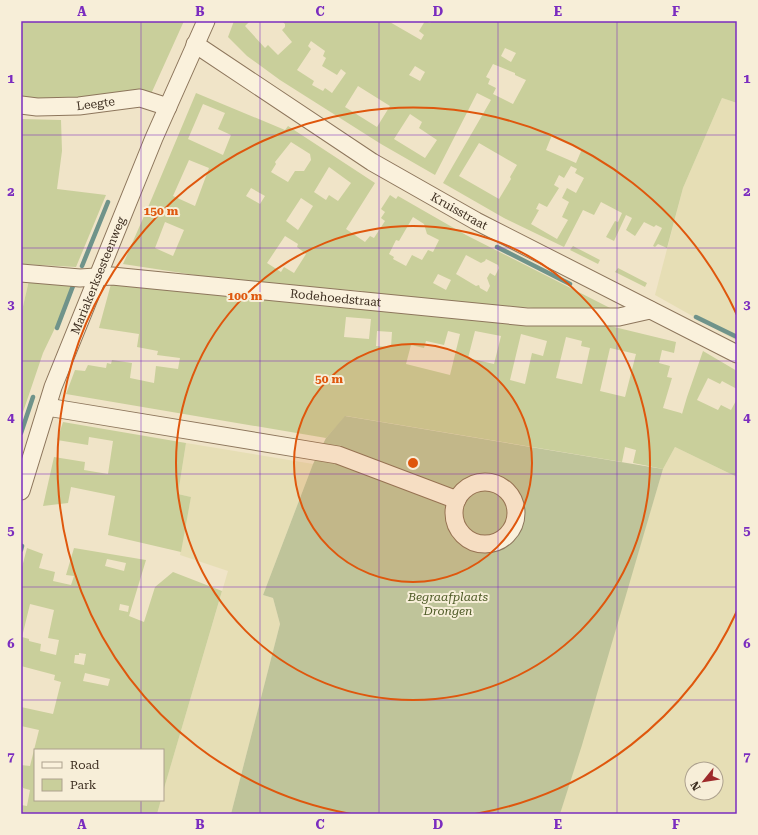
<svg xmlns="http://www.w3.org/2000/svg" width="758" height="835" font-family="'Roboto Serif',serif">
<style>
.farmland{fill:#e6deb5;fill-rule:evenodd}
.green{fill:#c9cf9b;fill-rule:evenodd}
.cemetery{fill:#bfc49a}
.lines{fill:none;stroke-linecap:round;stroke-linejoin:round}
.stream{stroke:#6f938a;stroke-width:4.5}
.minor-casing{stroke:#8d765c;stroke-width:19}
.minor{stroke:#faf1dc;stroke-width:17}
.grid{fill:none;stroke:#7b2cbf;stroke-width:1;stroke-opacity:0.55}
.ring{fill:none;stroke:#df570d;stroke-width:2}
.labels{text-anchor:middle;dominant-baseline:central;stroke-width:4;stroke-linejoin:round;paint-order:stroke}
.street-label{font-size:12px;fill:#3d2e20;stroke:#f7eed8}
.park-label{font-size:12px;font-style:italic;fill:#4d5a26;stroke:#f7eed8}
.centre{fill:#df570d;stroke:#f7eed8;stroke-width:2}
.ring-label{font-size:12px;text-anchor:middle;font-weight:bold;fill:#df570d;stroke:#f7eed8;stroke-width:4;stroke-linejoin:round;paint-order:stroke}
.neatline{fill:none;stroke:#7b2cbf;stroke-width:1.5}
.grid-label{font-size:13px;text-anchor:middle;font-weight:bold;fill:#7b2cbf}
</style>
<rect width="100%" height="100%" fill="#f0e4c8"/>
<path class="farmland" d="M722,98L737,103V341L655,295L683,188Z
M21,276H30L21,315Z
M186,443L313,464L263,595L273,598L280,624L231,814H157L161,800H163V792L228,571L180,555L191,497L178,494Z
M675,447L737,477V814H560L663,469ZM692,769H716V793H692Z"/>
<path class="green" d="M21,21H184L151,94L72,101L21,99Z
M234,21H250L245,26L265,48L268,45L278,55L292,42L282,30L285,27V24L282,21H388L421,40L424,35L419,31L425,21L430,23L432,21H737V103L722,98L683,188L667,248L658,244L655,247L653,246L662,228L656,225L654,227L644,222L635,236L626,230L632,218L626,215L614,241L606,237L615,221L618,222L622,213L601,202L594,215L583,210L564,247L504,218L443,183L491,100L477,93L435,175L381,144L280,80L247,56L228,37ZM311,41L325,51L323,56L326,58L322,66L337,75L341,69L346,73L332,93L325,88L323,91L312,85L314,81L297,70L311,49L308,46ZM505,48L516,53L511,62L501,56ZM493,64L515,73V75L526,80L513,104L493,94L496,88L488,84L490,79L486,77ZM415,66L425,72L420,81L409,75ZM358,86L390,106L377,127L345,107ZM410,114L422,122L419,128L437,140L425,158L394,139ZM552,135L582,149L576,163L546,150ZM479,143L517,165L510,177L511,179L499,199L459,176ZM571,166L577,169L575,173L584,178L576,193L567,188L562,198L569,202L562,217L568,220L557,239L531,224L539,210L536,209L539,203L547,207L559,188L554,185L559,175L564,178Z
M196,93L285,130L288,126L375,183L346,229L365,242L370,236L374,238L385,221L381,218L385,212L381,209L390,195L396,199L398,196L466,235L612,309L533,308L360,296L363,291L241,282L123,264L152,198ZM203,104L225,113L218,129L231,135L223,155L188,139ZM291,142L310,154L311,160L304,171H295L288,182L271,172L276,164L275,162ZM189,160L209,168L195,206L173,196ZM329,167L351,183L338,201L329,195L326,200L314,192ZM251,188L265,196L260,204L246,196ZM301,198L313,206L298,230L286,221ZM413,217L424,224L427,234L439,240L433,252L428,250L422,260L412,255L406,266L393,259L394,257L389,254L396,240L399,241ZM165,222L184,230L173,256L155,248ZM285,236L298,244L297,247L306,254L294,273L284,267L281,272L267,263ZM466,255L481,263L485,261L486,259L498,265L499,268L495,276L490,273L487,278L490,286L487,292L480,288L479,285L476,286L456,274ZM438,274L451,280L446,290L433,283Z
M21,119L61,120L62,151L57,189L106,195L76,267L21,264Z
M573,246L600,260L598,264L570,250Z
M618,268L647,283L645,287L615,272Z
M30,276L76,284L43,353L21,418V315Z
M111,284L606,325L676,342L674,353L662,350L659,363L670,366L667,377L672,378L663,408L681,413L682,414L687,397L703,351L737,371V389L722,381L720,384L708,378L697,400L718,410L721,405L731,410L737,399V477L675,447L663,469L633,463L636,450L625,447L622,462L346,416L326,438L66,394L75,370L85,371L88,365L106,368L107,363L111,364L112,360L132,363L130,378L154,383L156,366L178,369L180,358L157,355L158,351L137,347L139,334L99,328ZM346,317L371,319L369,339L344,337ZM377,331L392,332L391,347L376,346ZM448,331L460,334L450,375L406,364L411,345L424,348L426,341L444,345ZM475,331L501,336L494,364L468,358ZM521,334L547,341L543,356L532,353L525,384L510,380ZM566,337L582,341L581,346L590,348L582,384L556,378ZM610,348L636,354L625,397L600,391Z
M63,422L186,443L178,494L191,497L181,552L108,535L115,496L71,487L68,503L43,506L54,457L85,462L84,470L108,474L113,441L89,437L88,445L57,440Z
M27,548L43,554L39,568L55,572L53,581L71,585L74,576L66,575L74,548L146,560L129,616L144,622L155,587L173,572L222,591L163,792V750H35V800H161L157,814H21V805L27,806L30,790L23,788V787L21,786V765L30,766L39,730L21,726V707L53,714L61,682L54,680L55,675L21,666V571ZM107,559L126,563L124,571L105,566ZM30,604L54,610L48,638L59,640L56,655L40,651L41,644L29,641V639L22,637ZM120,604L129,606L128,612L119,610ZM79,653L86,654L84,665L74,663L75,655H79ZM85,673L110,679L108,686L83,681Z"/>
<path class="cemetery" d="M345,416L663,469L582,745L560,814H231L280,624L273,598L263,595L313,464L326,438Z"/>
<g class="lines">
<path class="stream" d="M497,247L570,284
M82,266L108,202
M696,317L737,337
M57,328L73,286
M21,433L33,397
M21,550L22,546"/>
<defs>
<g id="minor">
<path id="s1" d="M195,44L372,162L476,221L737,354"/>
<path id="s2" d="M21,105L37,107L79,106L140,98L168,107"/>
<path id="s3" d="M21,273L80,278L112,276L527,317H619L650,310"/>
<path d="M47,407L338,455L457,500"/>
<circle cx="485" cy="513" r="31"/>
<path id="s4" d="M21,491L53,387L154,138L206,21"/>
</g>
</defs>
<use href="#minor" class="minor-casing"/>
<use href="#minor" class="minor"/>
</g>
<path class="grid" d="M141,21V750M260,21V814M379,21V814M498,21V814M617,21V814M21,135H737M21,248H737M21,361H737M21,474H737M21,587H737M21,700H737M141,800V814"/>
<circle cx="413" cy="463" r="119" fill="#df570d" fill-opacity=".12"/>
<g class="ring">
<circle cx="413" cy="463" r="119"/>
<circle cx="413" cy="463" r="237"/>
<path d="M737 611A356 356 0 0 1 475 814M351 814A356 356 0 1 1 737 315"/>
</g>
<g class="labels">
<g class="street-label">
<text stroke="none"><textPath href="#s2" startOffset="75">Leegte</textPath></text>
<text stroke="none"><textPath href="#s1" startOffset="313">Kruisstraat</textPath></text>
<text stroke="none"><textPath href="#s4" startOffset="229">Mariakerksesteenweg</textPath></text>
<text stroke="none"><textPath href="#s3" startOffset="316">Rodehoedstraat</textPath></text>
</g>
<g class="park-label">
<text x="448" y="597">Begraafplaats<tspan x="448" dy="14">Drongen</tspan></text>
</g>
</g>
<circle cx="413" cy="463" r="6" class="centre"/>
<g class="ring-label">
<text x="161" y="215">150 m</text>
<text x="245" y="300">100 m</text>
<text x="329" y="383">50 m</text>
</g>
<rect width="758" height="835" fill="none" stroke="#f7eed8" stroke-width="44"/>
<rect x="34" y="749" width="130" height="52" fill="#f7eed8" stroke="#ada18e"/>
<rect x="42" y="762" width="20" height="6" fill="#faf1dc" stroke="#ada18e"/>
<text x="70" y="769" font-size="12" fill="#3d2e20">Road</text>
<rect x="42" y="779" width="20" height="12" fill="#c9cf9b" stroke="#ada18e"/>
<text x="70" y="789" font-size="12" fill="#3d2e20">Park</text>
<g transform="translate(704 781) rotate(240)"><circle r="19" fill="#f7eed8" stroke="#ada18e"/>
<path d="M0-3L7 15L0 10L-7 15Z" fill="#9e2a2b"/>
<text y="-6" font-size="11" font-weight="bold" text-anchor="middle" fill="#3d2e20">N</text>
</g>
<rect x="22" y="22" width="714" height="791" class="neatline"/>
<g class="grid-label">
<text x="82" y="16">A</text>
<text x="200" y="16">B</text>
<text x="320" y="16">C</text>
<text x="438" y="16">D</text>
<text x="558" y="16">E</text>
<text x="676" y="16">F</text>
<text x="11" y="83">1</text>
<text x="747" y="83">1</text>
<text x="11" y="196">2</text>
<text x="747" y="196">2</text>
<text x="11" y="309">3</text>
<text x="747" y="309">3</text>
<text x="11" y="422">4</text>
<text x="747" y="422">4</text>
<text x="11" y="535">5</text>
<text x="747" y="535">5</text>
<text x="11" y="648">6</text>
<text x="747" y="648">6</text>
<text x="11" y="761">7</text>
<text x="747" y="761">7</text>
<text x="82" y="829">A</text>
<text x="200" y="829">B</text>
<text x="320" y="829">C</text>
<text x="438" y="829">D</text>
<text x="558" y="829">E</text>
<text x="676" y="829">F</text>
</g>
</svg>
